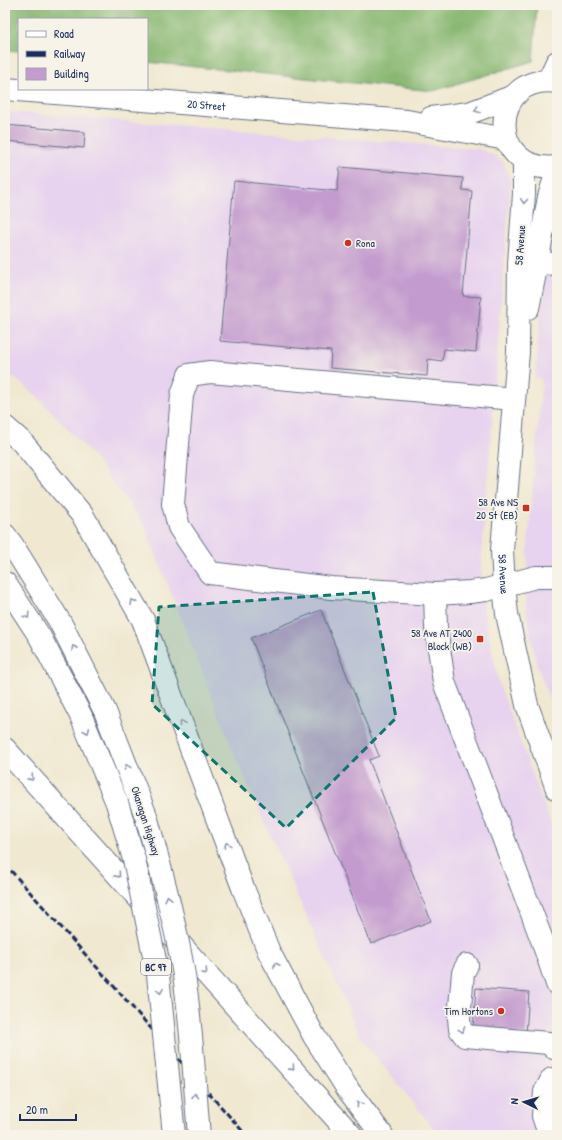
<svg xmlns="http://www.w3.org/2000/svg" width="562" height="1140" font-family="'Patrick Hand',sans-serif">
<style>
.built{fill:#e7d2ef}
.forest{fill:#89b872;stroke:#527468}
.building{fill:#c39bce}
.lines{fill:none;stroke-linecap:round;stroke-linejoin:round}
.minor-casing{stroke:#667086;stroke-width:24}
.highway-casing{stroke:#667086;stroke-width:24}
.minor{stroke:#fff;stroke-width:22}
.highway{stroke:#fff;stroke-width:22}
.rail{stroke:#1b2f5e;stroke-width:3;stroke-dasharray:6 3;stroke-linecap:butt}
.highway-bridge-casing{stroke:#667086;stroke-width:24;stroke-linecap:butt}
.highway-bridge{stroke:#fff;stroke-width:22}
.oneway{stroke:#8d97ae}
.marked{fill:#0f766e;fill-opacity:0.2;stroke:#0f766e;stroke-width:3;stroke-dasharray:8 5;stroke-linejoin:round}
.poi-dot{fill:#c8321e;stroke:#f7f3e8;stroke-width:1.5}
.labels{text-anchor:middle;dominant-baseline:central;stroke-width:3.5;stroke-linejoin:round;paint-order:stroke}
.shield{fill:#f7f3e8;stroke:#5d6a87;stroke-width:1}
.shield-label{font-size:10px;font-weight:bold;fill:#1b2f5e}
.street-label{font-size:11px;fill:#1b2f5e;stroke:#f7f3e8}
.poi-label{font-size:11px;fill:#1b2f5e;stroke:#f7f3e8;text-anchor:end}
</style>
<rect width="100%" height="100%" fill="#f7f3e8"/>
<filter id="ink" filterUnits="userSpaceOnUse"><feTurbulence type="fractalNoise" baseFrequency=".025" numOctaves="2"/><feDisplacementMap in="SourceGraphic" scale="8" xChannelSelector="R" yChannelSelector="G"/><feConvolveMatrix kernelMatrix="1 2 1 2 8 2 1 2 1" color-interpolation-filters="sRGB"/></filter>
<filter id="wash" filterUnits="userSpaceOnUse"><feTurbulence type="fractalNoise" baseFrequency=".012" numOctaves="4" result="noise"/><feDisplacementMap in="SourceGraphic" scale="16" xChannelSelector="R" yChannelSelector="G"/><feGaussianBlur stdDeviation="0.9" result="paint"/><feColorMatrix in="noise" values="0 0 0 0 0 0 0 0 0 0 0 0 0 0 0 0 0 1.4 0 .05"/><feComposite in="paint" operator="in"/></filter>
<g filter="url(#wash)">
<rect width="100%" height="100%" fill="#f0e8d0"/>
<path class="built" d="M10,112L479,149L494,156L503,162L511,180L481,563L485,617L499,684L557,840V1135H439L361,1038L235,756L144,524L93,456L36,395L5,371V115Z
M548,242H557V720L536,662L526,611L528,544L542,379L535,378Z"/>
<path class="forest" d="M5,5H537L533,61L433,91L147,62V19H19V51L5,50Z"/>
<g id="blocks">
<path class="building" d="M5,125L85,132L84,148L5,141Z
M340,167L463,178L462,190L472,191L463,296L481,297L476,352L444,349L442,361L428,359L427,376L330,368L331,351L220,341L234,181L337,191Z
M321,610L379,756L369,760L431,921L371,944L251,638Z
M476,988L529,992L526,1034L473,1030Z"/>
</g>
</g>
<g filter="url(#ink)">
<use href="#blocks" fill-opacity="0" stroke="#667086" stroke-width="1"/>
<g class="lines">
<defs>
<g id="minor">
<path d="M548,81L557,62"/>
<path d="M557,82C488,72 486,175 557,167"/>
<path id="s1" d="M5,89L407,121L506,139"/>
<path d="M431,118L469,113L514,96"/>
<path id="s2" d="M524,162V194L519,263L518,352L502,550L504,586L507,614L527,705L557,789"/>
<path d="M537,263L557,264"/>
<path d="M528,308L537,263L549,197L557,171"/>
<path d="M514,399L210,372L189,375L182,395L173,504L179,527L210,573L331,588L435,594L470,592L486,590L536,577H557"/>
<path d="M435,594L436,628L444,682L542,940L557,984"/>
<path d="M467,965L463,973L459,1018L460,1029L465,1036L549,1043L554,1048"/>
<path d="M547,1128L543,1116L545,1092L552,1079L557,1092"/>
</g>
<path id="highway" d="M5,427L22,442L83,516L143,620L243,888L269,952L314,1036L349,1091L382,1135
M5,535L13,546L60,622L105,711L146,816
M5,583L40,637L81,716L117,803
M5,749L351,1135"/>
</defs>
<use href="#minor" class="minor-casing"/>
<use href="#highway" class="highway-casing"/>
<use href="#minor" class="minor"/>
<use href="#highway" class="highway"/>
<path class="rail" d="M5,864L246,1135"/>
<defs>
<path id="highway-bridge" d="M117,803L134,859L158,975L174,1135
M146,816C160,866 174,917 183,969C192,1023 194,1080 199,1135"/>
</defs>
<use href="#highway-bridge" class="highway-bridge-casing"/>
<use href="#highway-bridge" class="highway-bridge"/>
</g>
<defs><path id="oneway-chevron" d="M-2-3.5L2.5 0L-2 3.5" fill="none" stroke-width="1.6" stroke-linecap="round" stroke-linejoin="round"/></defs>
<g class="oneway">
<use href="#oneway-chevron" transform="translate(477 110) rotate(159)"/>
<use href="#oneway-chevron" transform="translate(524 201) rotate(94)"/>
<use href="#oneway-chevron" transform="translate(133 602) rotate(-120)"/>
<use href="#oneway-chevron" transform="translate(27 616) rotate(56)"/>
<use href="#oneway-chevron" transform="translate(74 648) rotate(-117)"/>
<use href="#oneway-chevron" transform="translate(182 723) rotate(-111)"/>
<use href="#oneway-chevron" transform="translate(87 731) rotate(67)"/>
<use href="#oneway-chevron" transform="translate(127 767) rotate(-111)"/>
<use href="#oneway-chevron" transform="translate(31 778) rotate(48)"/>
<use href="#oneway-chevron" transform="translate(227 845) rotate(-110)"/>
<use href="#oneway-chevron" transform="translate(118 875) rotate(48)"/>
<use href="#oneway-chevron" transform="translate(168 898) rotate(-103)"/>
<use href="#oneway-chevron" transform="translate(276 965) rotate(-117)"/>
<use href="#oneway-chevron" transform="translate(205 972) rotate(48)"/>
<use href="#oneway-chevron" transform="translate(160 991) rotate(83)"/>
<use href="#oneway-chevron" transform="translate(462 1030) rotate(69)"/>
<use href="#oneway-chevron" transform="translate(292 1068) rotate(48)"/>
<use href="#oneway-chevron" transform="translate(195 1096) rotate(-95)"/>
<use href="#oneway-chevron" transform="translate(359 1104) rotate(-126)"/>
</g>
</g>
<path class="marked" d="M373,592L396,718L286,828L152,704L159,607Z"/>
<g class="poi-dot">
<circle cx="348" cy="243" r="4"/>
<rect x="522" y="504" width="8" height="8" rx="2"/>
<rect x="476" y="635" width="8" height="8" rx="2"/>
<circle cx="501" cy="1011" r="4"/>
</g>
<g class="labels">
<rect class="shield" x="141" y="959" width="30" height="16" rx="3"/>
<g class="shield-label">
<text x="156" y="967">BC 97</text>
</g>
<g class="street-label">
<text stroke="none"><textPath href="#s1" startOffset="202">20 Street</textPath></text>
<text transform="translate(520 245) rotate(-86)">58 Avenue</text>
<text stroke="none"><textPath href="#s2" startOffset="413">58 Avenue</textPath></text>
<text transform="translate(146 821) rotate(72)">Okanagan Highway</text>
</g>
<g class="poi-label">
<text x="356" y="243" text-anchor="start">Rona</text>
<text x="518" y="502">58 Ave NS<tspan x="518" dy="13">20 St (EB)</tspan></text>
<text x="472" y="633">58 Ave AT 2400<tspan x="472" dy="13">Block (WB)</tspan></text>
<text x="493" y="1011">Tim Hortons</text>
</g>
</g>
<rect width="562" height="1140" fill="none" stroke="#f7f3e8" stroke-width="20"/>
<rect x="18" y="18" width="130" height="72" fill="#f7f3e8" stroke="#9fa5b1"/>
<rect x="26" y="31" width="20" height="6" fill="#ffffff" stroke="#9fa5b1"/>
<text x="54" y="38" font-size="12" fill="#1b2f5e">Road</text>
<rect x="26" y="51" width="20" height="6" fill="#1b2f5e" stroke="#9fa5b1"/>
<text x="54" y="58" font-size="12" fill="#1b2f5e">Railway</text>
<rect x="26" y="68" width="20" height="12" fill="#c39bce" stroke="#9fa5b1"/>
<text x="54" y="78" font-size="12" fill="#1b2f5e">Building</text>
<g transform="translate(524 1102) rotate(275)" stroke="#f7f3e8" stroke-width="3" paint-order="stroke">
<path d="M0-3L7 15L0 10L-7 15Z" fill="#1b2f5e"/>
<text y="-6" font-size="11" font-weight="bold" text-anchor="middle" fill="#1b2f5e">N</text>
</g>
<path d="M20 1114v6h56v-6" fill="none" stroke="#1b2f5e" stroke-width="2"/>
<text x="26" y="1114" font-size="12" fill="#1b2f5e" stroke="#f7f3e8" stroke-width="3" paint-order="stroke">20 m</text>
</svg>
